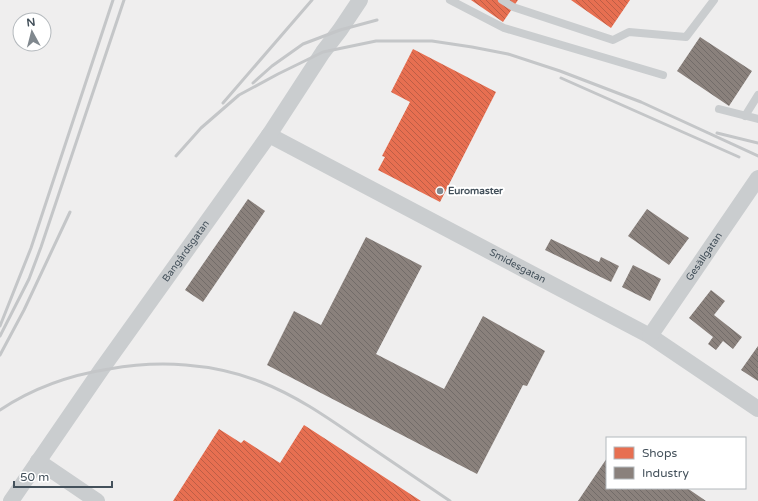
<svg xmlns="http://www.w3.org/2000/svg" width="758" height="501" font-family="'Varela Round',sans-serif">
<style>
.shops{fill:url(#shops-back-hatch)}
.industry{fill:url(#industry-back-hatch)}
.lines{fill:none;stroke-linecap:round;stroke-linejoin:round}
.service{stroke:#cacdcf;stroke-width:8}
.minor{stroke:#cacdcf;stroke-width:16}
.rail{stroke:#c4c6c8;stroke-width:3}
.poi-dot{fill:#80888e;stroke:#fff;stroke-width:1.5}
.labels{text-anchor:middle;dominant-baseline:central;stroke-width:4;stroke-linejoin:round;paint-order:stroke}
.poi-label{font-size:10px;font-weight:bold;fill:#44515b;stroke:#fff;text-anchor:start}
.street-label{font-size:10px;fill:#44515b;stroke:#fff}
</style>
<defs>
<pattern id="shops-back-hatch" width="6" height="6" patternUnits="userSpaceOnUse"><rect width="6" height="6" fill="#e76f51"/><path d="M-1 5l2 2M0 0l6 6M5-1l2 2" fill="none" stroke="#bd5e46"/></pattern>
<pattern id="industry-back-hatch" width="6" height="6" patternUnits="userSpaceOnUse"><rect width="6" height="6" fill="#8a817c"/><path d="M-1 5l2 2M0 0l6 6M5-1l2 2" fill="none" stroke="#726c69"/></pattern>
</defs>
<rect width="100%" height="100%" fill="#efeeee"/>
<path class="shops" d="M471,0H518L503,22Z
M571,0H630L611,28Z
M413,49L496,92L440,202L378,170L385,157L382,156L410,102L391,92Z
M304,425L421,501H173L219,429L241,443L244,440L280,463Z"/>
<path class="industry" d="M700,37L752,71L729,106L677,71Z
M248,199L265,211L203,302L185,290Z
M647,209L689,238L669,265L628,236Z
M366,237L422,266L376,354L444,389L483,316L545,351L527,386L523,385L477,474L267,365L294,311L321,325Z
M551,239L599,262L601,257L619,266L611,282L545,250Z
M633,265L661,279L650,301L622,287Z
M711,290L725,301L714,315L742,337L733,349L723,341L716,350L708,344L713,337L689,318Z
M758,346V381L741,370Z
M607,458V488H687L706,501H578Z"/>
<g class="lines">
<path class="service" d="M450,0L504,28L663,75
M502,0L513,7L613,40L629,32L686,37L714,0
M719,109L758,119
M745,116L758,95"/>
<g class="minor">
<path id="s1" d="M269,135L650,336L758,409"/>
<path id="s2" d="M650,336L758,178"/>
<path d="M38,461L97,501"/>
<path id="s3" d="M11,501L101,370L269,135L323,52L340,30L360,0"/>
</g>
<path class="rail" d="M561,78L739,157
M253,83L272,66L303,44L340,30L377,20
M223,103L312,0
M717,133L758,143
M176,156L201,128L239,95L278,74L323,52L376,41H432L472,47L508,54L560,71L641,102L758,156
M0,326L31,248L113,0
M0,336L29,279L41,247L124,0
M0,355L24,310L70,212
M0,410C33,388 70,375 109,369C159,360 213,363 261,382C297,396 328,418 360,440C390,460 420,481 450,501"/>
</g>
<circle class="poi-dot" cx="440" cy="191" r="4"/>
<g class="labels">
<g class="poi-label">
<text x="448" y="191">Euromaster</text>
</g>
<g class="street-label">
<text stroke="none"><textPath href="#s3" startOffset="305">Bangårdsgatan</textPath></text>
<text stroke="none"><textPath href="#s2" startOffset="96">Gesällgatan</textPath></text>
<text stroke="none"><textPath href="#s1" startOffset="281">Smidesgatan</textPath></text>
</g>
</g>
<rect x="606" y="437" width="140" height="52" fill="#ffffff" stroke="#b4b9bd"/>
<rect x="614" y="447" width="20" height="12" fill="#e76f51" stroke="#b4b9bd"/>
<text x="642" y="457" font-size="12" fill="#44515b">Shops</text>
<rect x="614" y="467" width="20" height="12" fill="#8a817c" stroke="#b4b9bd"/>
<text x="642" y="477" font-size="12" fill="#44515b">Industry</text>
<g transform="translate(32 32) rotate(353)"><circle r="19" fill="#ffffff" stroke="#b4b9bd"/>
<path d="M0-3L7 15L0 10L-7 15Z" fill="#80888e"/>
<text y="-6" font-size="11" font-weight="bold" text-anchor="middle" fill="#44515b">N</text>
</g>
<path d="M14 481v6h98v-6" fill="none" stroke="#44515b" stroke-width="2"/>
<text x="20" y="481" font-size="12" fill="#44515b" stroke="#ffffff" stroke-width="3" paint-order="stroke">50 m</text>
</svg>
